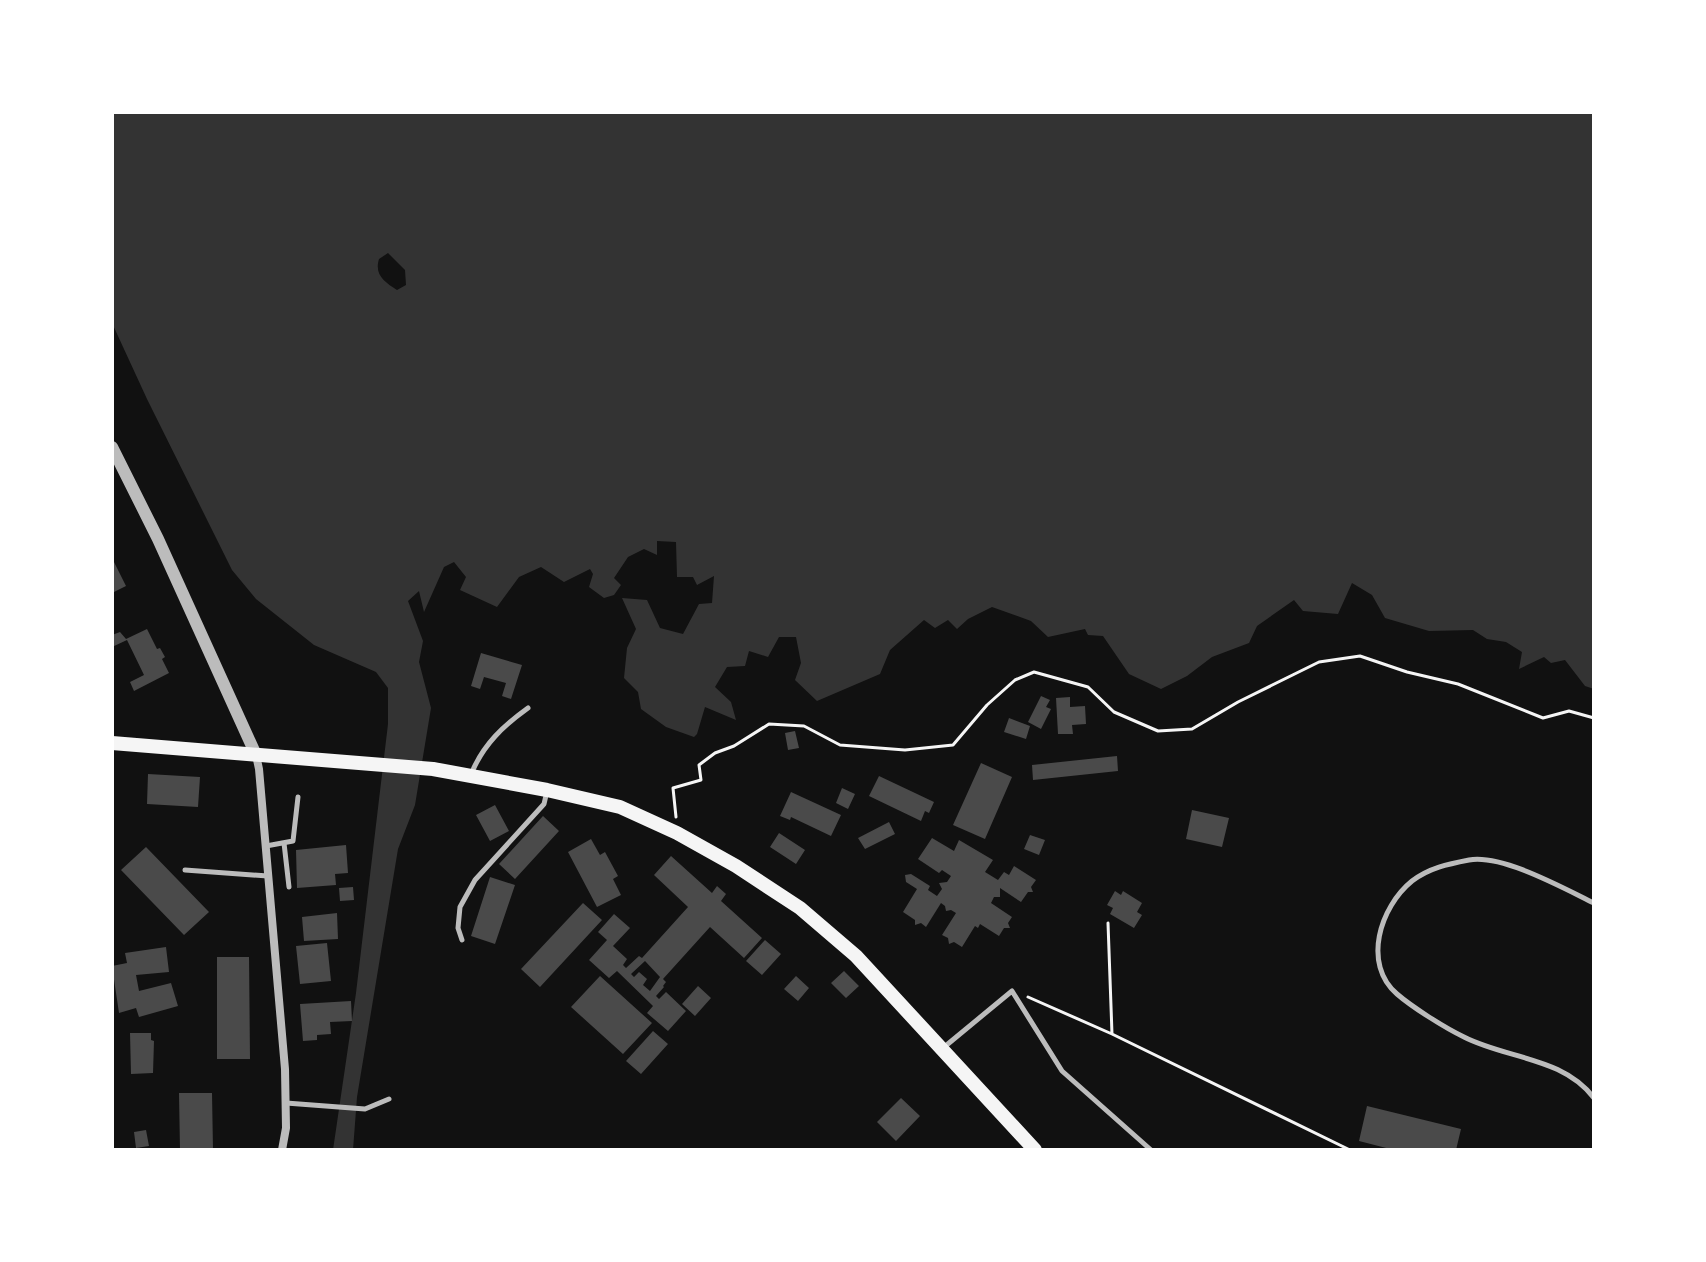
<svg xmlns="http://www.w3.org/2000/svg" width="1706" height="1262" font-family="'Source Serif 4',serif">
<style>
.water{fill:#333;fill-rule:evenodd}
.building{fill:#4a4a4a;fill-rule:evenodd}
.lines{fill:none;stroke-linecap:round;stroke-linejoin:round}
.path{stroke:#f5f5f5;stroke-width:3}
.service{stroke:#bcbcbc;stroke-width:5}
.minor{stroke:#bcbcbc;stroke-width:8}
.tertiary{stroke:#bcbcbc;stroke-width:12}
.secondary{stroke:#f5f5f5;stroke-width:14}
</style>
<rect width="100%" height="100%" fill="#111"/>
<path class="water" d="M112,112H1594V689L1585,686L1565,660L1551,663L1544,657L1519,669L1522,652L1506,642L1487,639L1473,630L1429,631L1385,618L1372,595L1352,583L1338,614L1303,611L1294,600L1257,626L1249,643L1212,657L1187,676L1161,689L1129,674L1103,636L1088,635L1085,629L1048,637L1031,621L992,607L968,619L957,629L948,620L935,628L924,620L890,650L880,674L817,701L795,680L801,663L796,637H779L768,657L749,651L745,666L727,667L715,687L731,702L736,720L705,707L697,734L694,737L666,727L641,709L638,692L624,678L627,648L636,629L622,598L647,600L660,628L683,634L699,604L712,603L714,576L697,585L693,577H677L676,542L657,541V555L644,549L628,557L614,578L621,585L614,595L604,598L589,587L593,574L590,569L564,582L541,567L519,577L497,607L460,590L466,577L454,562L444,567L424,612L419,591L408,601L423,641L419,662L431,708L415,805L398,849L357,1097L353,1150H333L356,993L388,724V688L376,672L314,645L256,599L232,570L147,399L112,323ZM388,253L405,270L406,285L397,290C385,282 374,275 379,259Z"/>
<path class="building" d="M112,558L126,586L114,592L112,590Z
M147,629L157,649L160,648L165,657L162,659L169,673L134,691L130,682L144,675L127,640L112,647V635L120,632L126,639Z
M481,653L522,665L511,699L502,696L506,683L484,677L480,689L471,686Z
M1041,696L1050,700L1046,707L1051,709L1041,729L1028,722Z
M1070,697V707L1085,706L1086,724L1072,725L1073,734H1058L1056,698Z
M1009,718L1030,726L1026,739L1004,732Z
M795,731L799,748L788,750L785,733Z
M1117,756L1118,771L1033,780L1032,765Z
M981,763L1012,777L985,839L953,825Z
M148,774L200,777L198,807L147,804Z
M879,776L934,802L929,813L925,811L921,821L869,796Z
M842,788L855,794L848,809L836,803Z
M791,792L841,815L831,836L791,817L790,820L780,816Z
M495,805L509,831L490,841L476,815Z
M1192,810L1229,818L1222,847L1186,839Z
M543,816L559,831L515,879L499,864Z
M889,822L895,834L865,849L858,838Z
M779,833L805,850L796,864L770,847Z
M1030,835L1045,840L1039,855L1024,849Z
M932,838L954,851L959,840L993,860L985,872L998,880L1004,872L1009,875L1014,866L1036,880L1031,887L1033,892H1028L1021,902L1000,888V897H994L991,903L1012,917L1008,923L1010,928H1004L999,936L980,924L978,928L975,926L962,947L954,942L949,944L948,938L942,935L956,913L951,910L946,911L945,906L941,903L926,927L921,923L915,925V920L903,912L917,889L906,882L905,875L911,874L930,886L928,890L937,896L942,889L939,883L947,882L951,876L942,870L939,873L918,859Z
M591,839L600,855L605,852L618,876L613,879L621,895L597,907L568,852Z
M346,845L348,873L335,874L336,885L297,888L296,850Z
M146,847L209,912L184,935L121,870Z
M671,856L712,893L717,886L726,894L721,901L762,938L744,958L710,927L663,979L666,982L663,986L664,987L656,996L659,999L666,992L686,1011L668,1031L647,1013L653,1006L617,971L609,978L589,960L607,940L598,932L614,914L630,928L613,946L627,959L623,965L626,968L639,956L642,958L688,907L654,875ZM645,961L660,977L650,991L643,985L647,979L639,972L634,977L631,974Z
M490,877L515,885L495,944L471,936Z
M353,887L354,900L340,901L339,888Z
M1115,891L1121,895L1123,891L1142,903L1137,912L1142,915L1134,928L1110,914L1113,908L1107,905Z
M583,903L602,920L540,987L521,969Z
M337,913L338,939L304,941L302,917Z
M765,940L781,954L762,975L746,961Z
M327,943L331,981L300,984L296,946Z
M166,947L169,972L136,975L139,991L171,983L178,1006L139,1017L136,1008L119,1013L112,966L127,963L125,953Z
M217,957H249L250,1059H217Z
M844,971L859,986L846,998L831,983Z
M600,976L652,1023L623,1054L571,1007Z
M796,976L809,988L798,1001L784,989Z
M698,986L711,998L695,1016L682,1004Z
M351,1001L352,1021L330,1022L331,1034L317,1035V1040L303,1041L300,1004Z
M653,1031L668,1044L641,1074L626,1061Z
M130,1033H151V1040L154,1041L153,1073L131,1074Z
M179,1093H212L213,1150H180Z
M901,1098L920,1116L896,1141L877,1122Z
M1367,1106L1461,1129L1456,1150H1394L1359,1141Z
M146,1130L149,1146L136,1148L134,1132Z"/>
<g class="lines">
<path class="path" d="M676,817L673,788L701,780L699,765L715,753L734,746L769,724L804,726L840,745L905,750L953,745L987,705L1015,680L1034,672L1088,687L1114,712L1158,731L1192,729L1238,702L1319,662L1360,656L1407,672L1458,684L1543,718L1569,711L1594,718
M1108,923L1112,1034
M1028,997L1112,1034L1350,1150"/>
<path class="service" d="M472,772C484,744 503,726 528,708
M284,843L289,887
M266,846L293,841L298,797
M185,870L268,876
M1594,903C1563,888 1502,854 1469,860C1448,864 1429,868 1412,881C1380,907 1362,964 1397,994C1412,1007 1445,1028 1464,1037C1507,1059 1563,1057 1594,1098
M462,940L458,928L460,907L475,880L544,804L547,791
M943,1048L1012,991L1062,1071L1151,1150
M286,1103L365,1109L389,1099"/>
<path class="minor" d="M256,755L259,769L285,1069L286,1128L282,1150"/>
<path class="tertiary" d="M112,447L158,539L256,755"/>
<path class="secondary" d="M112,743L433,769L547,790L620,807L677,833L736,866L800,908L856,956L1035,1150"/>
</g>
<rect width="1706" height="1262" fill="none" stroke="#ffffff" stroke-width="228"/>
</svg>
